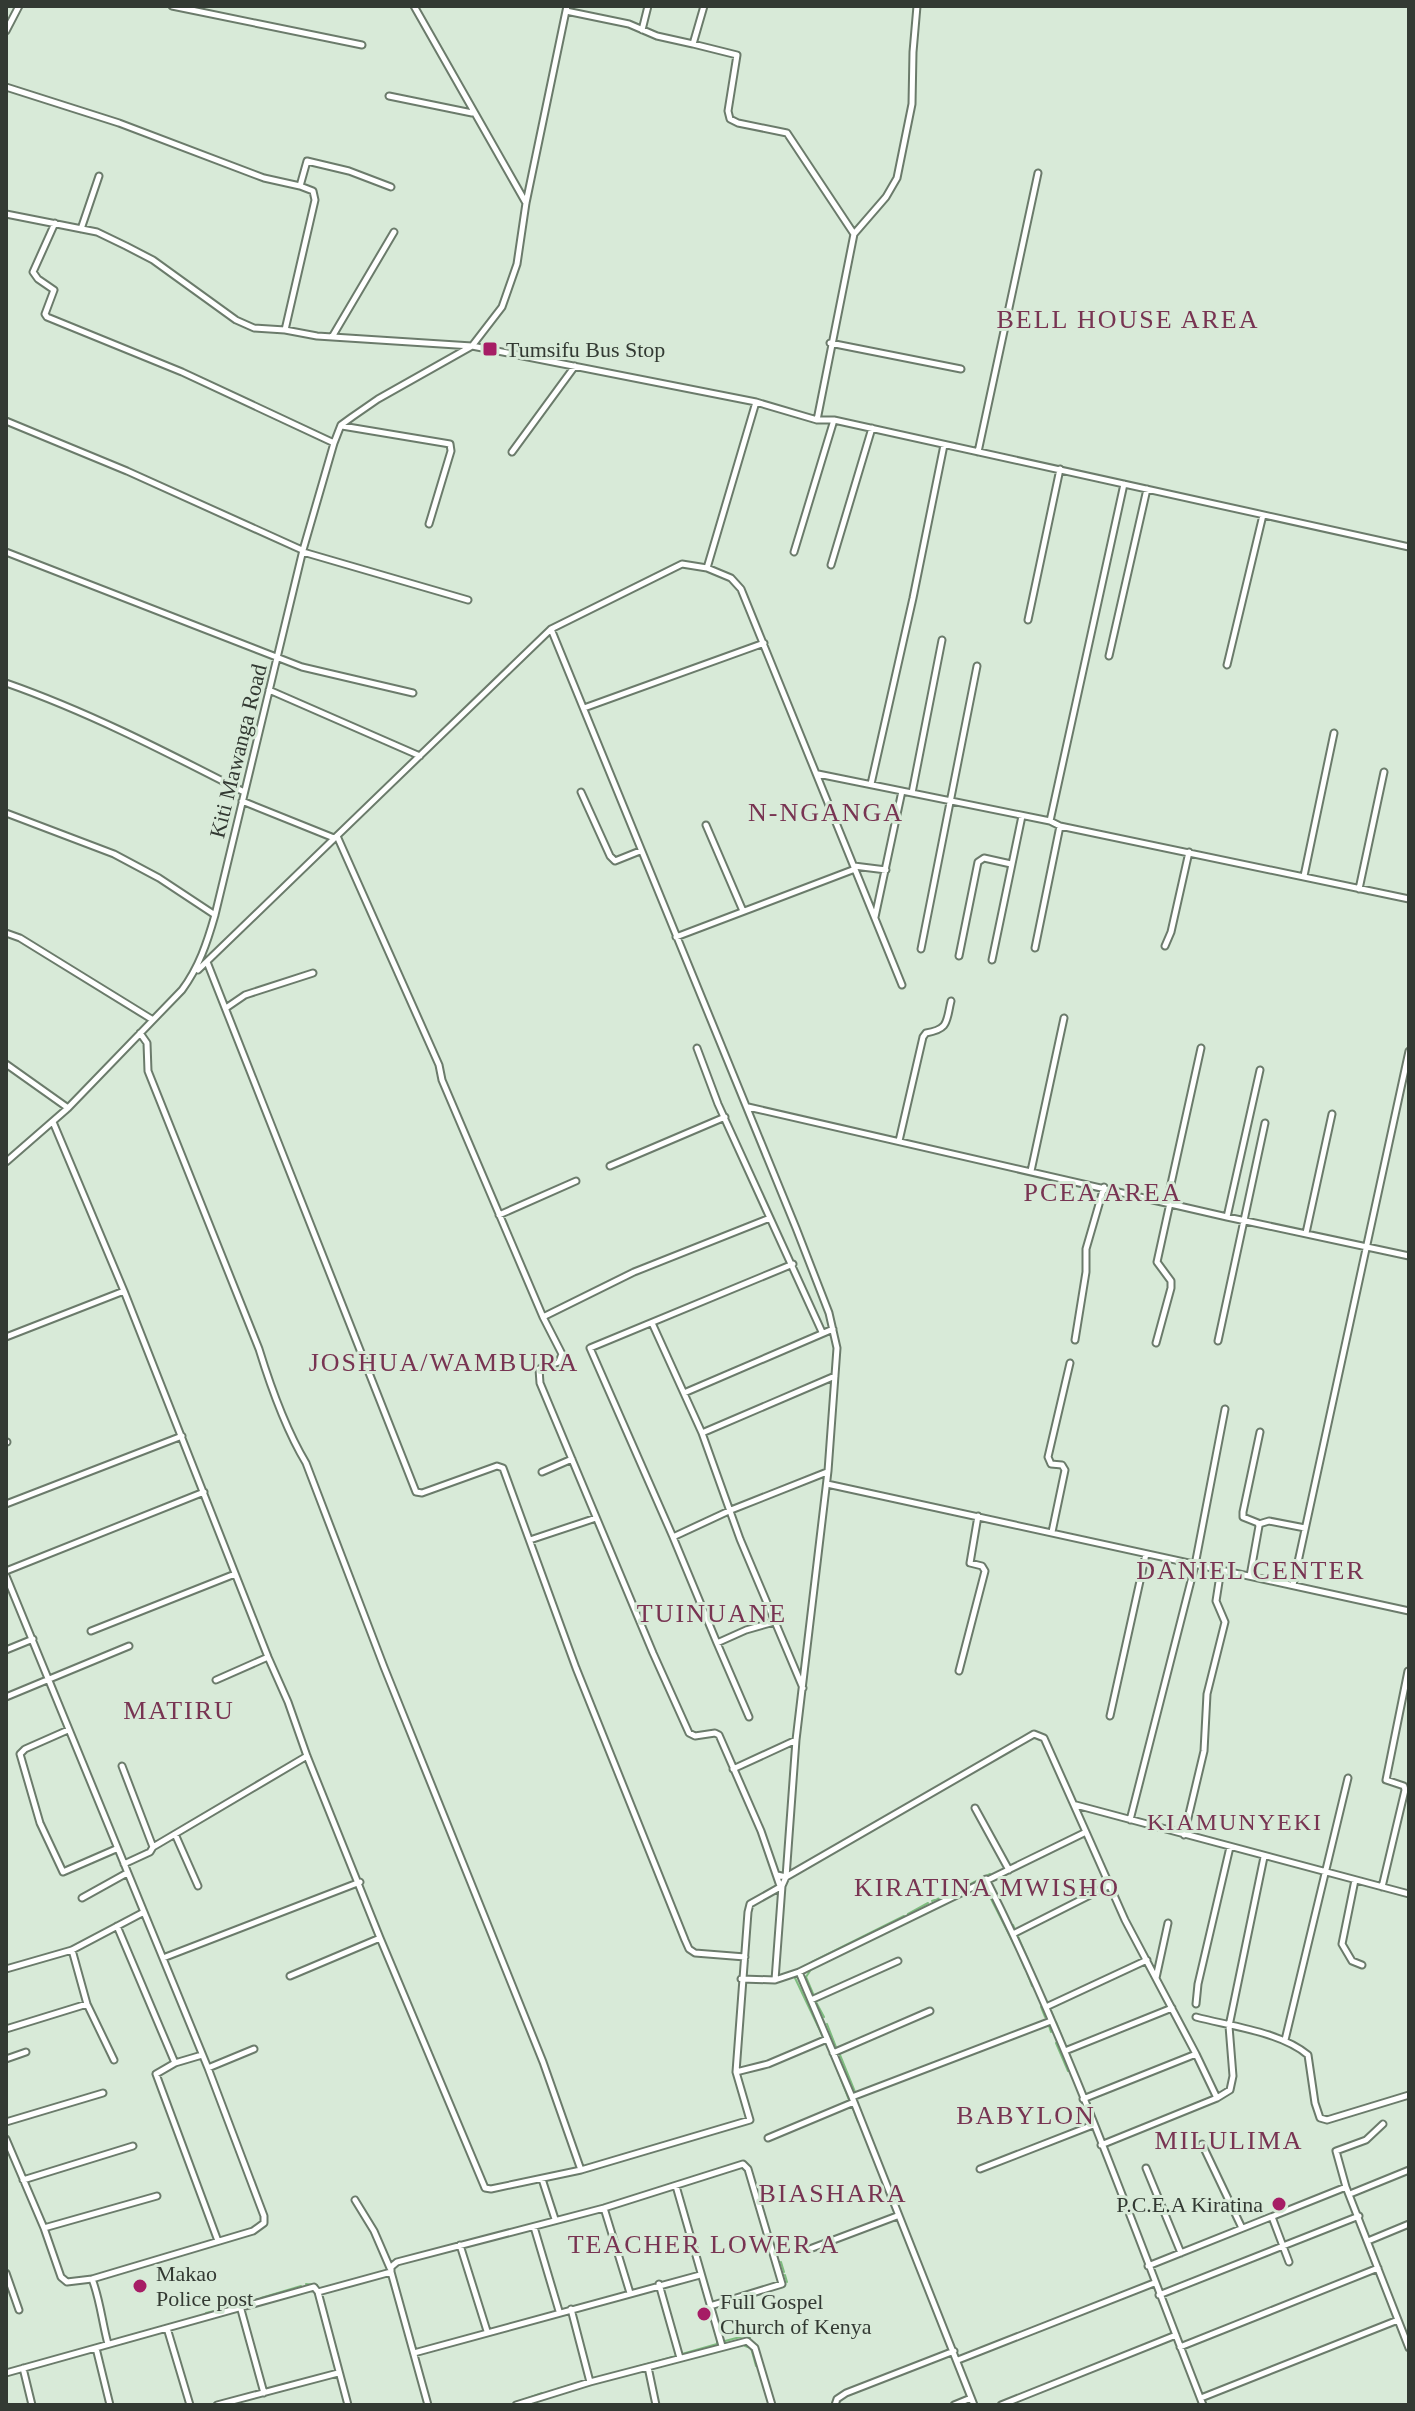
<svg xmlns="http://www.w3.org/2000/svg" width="1415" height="2411" font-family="Georgia,serif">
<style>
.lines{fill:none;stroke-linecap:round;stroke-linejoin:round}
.stream{stroke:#7ebd7f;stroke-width:2}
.minor-casing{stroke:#6b7b6b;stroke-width:9}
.minor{stroke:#fff;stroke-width:5}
.poi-dot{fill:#a61d65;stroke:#d8ead8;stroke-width:3}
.labels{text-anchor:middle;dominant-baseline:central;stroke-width:6;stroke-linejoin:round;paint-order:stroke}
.poi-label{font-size:22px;fill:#333a33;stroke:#d8ead8;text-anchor:start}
.street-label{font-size:22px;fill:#333a33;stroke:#d8ead8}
.neighbourhood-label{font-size:24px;letter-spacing:2px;fill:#783452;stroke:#d8ead8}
.quarter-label{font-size:26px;letter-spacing:2px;fill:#783452;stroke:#d8ead8}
</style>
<rect width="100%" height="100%" fill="#d8ead8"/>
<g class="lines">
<path class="stream" d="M986,1889L1019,1954
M957,1891L990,1874
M932,1901L948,1895
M908,1914L928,1903
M1013,1925L1047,2003
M1020,1957L1025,1969
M812,1962L904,1916
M804,1967L806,1965
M810,1971L806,1977L814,1996
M1027,1973L1032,1986
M795,1978L823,2037
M816,2002L824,2017
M1041,2007L1045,2017
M1050,2009L1054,2018
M1056,2022L1066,2047
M827,2024L836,2047
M1049,2026L1051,2032
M1056,2043L1068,2071
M827,2044L849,2100
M840,2055L855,2092
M852,2106L858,2122
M695,2261L697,2269
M781,2262L784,2272
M785,2275L787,2282
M306,2284L317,2285
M261,2298L301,2286
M241,2304L258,2299
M231,2306L237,2305
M206,2313L227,2308
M725,2341L744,2336L750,2338
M745,2346L751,2348L756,2366
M682,2354L717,2344V2339
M636,2367L676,2356
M651,2369L669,2364
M601,2377L630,2369
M557,2389L571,2385
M574,2390L589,2385
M520,2401L542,2393
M231,2405L238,2403
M527,2405L552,2396"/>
<defs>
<path id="minor" d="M172,6L362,45
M414,6L526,203
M566,11L629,24L657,36L693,44L704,6
M642,30L648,6
M6,31L19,6
M693,44L737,55L728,111L730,119L738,123L787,133L854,234
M6,87L119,123L264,178L300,186
M389,96L472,113
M6,214L97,232L126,246L153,260L236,320L254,328L285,330L317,336L472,346L756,402L817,420H834L1409,547
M55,223L33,272L38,279L54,290L45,314L47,317L182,372L334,443
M81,229L99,176
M285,330L315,200L313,191L300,186L307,161L349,171L391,187
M332,337L394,232
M830,343L961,369
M817,420L854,234L886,197L897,178L912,104L913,52L917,6
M6,421L127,471L302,550
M342,426L450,444L451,451L429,524
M512,452L575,366
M978,452L1038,173
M6,552L302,667L413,693
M303,552L468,600
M794,552L834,420
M831,565L872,428
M707,568L756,402
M1028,620L1060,469
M551,629L796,1228L829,1313L837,1348L828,1471L796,1740L786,1877L782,1886L775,1980
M1109,656L1147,489
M1227,665L1263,515
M6,683C89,712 166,752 244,792
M269,690L420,756
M584,708L764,643
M818,774L1050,821L1060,826L1409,899
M871,784L913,598L944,445
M581,792L610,856L615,861L640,851
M912,793L942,640
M242,801L334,838
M6,813L114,854L159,878L215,915
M1050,821L1124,484
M706,825L743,911
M337,836L439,1065L442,1080L543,1317L562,1354L559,1362L539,1369L540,1383L653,1653L689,1733L695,1736L715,1733L719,1735L761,1831L780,1886
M854,866L886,870
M1304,876L1334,733
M1359,889L1384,772
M875,917L902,791
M6,933L20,938L153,1020
M676,937L855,869
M1165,946L1171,932L1189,852
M1035,948L1060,826
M921,949L977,666
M959,956L978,862L984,858L1011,864
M992,960L1022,816
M207,962L416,1492L422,1493L497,1466L503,1468L576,1668L685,1940L689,1949L695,1953L745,1957
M198,970L551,629L682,564L707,568L731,578L741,589L902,985
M226,1008L245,995L313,973
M140,1033L147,1043L148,1071L259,1349C271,1388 285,1428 306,1463L384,1667L543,2062L581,2170
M697,1048L718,1104L822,1332
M6,1064L68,1108
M748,1107L1227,1217L1409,1256
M53,1122L124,1291L268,1657L288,1702L307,1756L380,1938L485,2188L491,2189L581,2170L750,2120L736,2072L748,1912L750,1904L782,1886
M899,1141L923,1037L926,1033C949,1029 946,1022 951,1001
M6,1162L68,1108L182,990C199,967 207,943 215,915L303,550L334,443L341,425L352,417L378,399L472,346L502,307L517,264L526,203L567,6
M610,1166L725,1117
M1031,1171L1064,1018
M1167,1202L1201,1048
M499,1215L576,1181
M1227,1217L1260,1070
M1306,1233L1332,1114
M543,1317L634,1272L770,1218
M652,1323L702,1433L740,1539L803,1688
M6,1337L124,1291
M1075,1340L1086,1272V1249L1104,1187
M1218,1341L1265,1123
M1156,1343L1171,1288V1281L1157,1262L1170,1203
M684,1393L833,1329
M702,1433L835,1376
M6,1442H7
M542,1472L572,1459
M827,1484L1409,1611
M6,1504L182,1436
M1259,1524L1269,1521L1305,1528
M1052,1532L1065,1470L1062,1465L1051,1464L1048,1457L1070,1363
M673,1537L590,1348L793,1264
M530,1540L596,1518
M6,1571L204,1492
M6,1576L208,2068L264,2216V2223L253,2231L92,2279L67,2282L61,2277L44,2228L6,2139
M1250,1576L1259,1526L1258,1523L1243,1517V1512L1260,1432
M1293,1585L1409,1051
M774,1622L746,1630L717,1643L673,1537L731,1510L827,1472
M91,1631L235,1574
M717,1643L749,1717
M6,1650L33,1639
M959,1671L985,1571L982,1566L970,1563L978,1516
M216,1680L268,1657
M6,1697L129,1646
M1110,1716L1146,1554
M68,1730L25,1749L20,1754L40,1823L63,1872L116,1849
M122,1766L153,1847L150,1852L124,1864
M733,1769L796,1740
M1076,1805L1409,1894
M975,1808L1009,1870
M1130,1820L1195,1565L1225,1409
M1086,1832L1125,1920L1196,2054L1217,2098L1101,2145
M175,1834L198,1886
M1184,1835L1204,1751L1207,1694L1225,1622L1216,1601L1221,1569
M153,1847L307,1756
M986,1879C1071,2048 1134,2229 1203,2405
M1355,1880L1342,1944L1352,1961L1362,1965
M1382,1887L1405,1790L1404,1786L1386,1780L1408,1671
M82,1898L127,1873
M117,1926L175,2063
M1013,1934L1108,1886
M72,1950L87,2004L114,2060
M163,1958L360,1882
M6,1969L72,1950L144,1912
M799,1972L852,2097L974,2405
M290,1976L380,1938
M1156,1978L1168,1923
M741,1979L775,1980L799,1972L1086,1832L1044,1738L1034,1734L786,1877L777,1875
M811,2000L898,1961
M1196,2004L1198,1984L1230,1847
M1046,2007L1147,1960
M1196,2017C1230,2026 1281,2032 1308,2055L1315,2103L1320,2118L1327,2120L1409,2095
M6,2029L87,2004
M1285,2040L1348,1778
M1065,2051L1172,2008
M833,2053L930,2011
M202,2055L175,2063L156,2074L218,2241
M6,2059L26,2052
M208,2068L254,2049
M736,2072L768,2064L827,2039
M852,2097L1051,2021
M1217,2098L1230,2090L1233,2076L1229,2026L1264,1857
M1083,2099L1196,2054
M6,2122L103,2093
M768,2138L854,2102
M1202,2144L1242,2228
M1146,2168L1181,2253
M980,2169L1093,2125
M542,2179L555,2219
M23,2180L133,2146
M676,2186L722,2346
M1346,2187L1336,2151L1366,2140L1383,2124
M1350,2194L1409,2170
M355,2200L374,2231L390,2268
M604,2208L630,2293
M1272,2217L1289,2262
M534,2227L559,2311
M44,2228L157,2196
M1368,2241L1409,2224
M460,2245L487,2331
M807,2250L897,2216
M1148,2266L1346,2187L1409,2348
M6,2273L19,2310
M92,2279C100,2299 102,2322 108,2344
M659,2284L680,2358
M318,2292L391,2272
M1159,2295L1359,2216
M240,2306L264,2393
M571,2309L590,2382
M167,2328L190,2405
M1180,2347L1378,2268
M96,2348L110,2405
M414,2353L700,2275
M958,2360L1154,2283
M648,2367L656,2405
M23,2368L32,2405
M6,2373L314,2287L318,2292L348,2405
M1201,2398L1398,2320
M217,2405L338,2373
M428,2405L391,2272V2267L397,2262L604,2208L743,2164L748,2169L782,2284L710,2306
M516,2405L590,2382L747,2341L755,2348L772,2405
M835,2405L837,2399L846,2393L954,2351
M954,2405L971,2398
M1001,2405L1176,2335"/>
</defs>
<use href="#minor" class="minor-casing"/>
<use href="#minor" class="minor"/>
</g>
<g class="poi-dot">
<rect x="482" y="341" width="16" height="16" rx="4"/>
<circle cx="1279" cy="2204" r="8"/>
<circle cx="140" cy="2286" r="8"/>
<circle cx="704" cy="2314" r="8"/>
</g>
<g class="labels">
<g class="poi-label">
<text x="506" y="349">Tumsifu Bus Stop</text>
<text x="1263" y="2204" text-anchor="end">P.C.E.A Kiratina</text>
<text x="156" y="2273">Makao<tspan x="156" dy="25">Police post</tspan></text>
<text x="720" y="2301">Full Gospel<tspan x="720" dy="25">Church of Kenya</tspan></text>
</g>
<g class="street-label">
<text transform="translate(238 751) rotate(-76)">Kiti Mawanga Road</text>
</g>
<g class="neighbourhood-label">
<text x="1235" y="1822">KIAMUNYEKI</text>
</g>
<g class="quarter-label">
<text x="1128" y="319">BELL HOUSE AREA</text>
<text x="826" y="812">N-NGANGA</text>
<text x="1103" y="1192">PCEA AREA</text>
<text x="444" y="1362">JOSHUA/WAMBURA</text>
<text x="1251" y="1570">DANIEL CENTER</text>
<text x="712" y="1613">TUINUANE</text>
<text x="179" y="1710">MATIRU</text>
<text x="987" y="1887">KIRATINA MWISHO</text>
<text x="1026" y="2115">BABYLON</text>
<text x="1229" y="2140">MILULIMA</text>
<text x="833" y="2193">BIASHARA</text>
<text x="704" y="2244">TEACHER LOWER A</text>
</g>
</g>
<rect width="1415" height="2411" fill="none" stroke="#333a33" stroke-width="16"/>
</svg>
